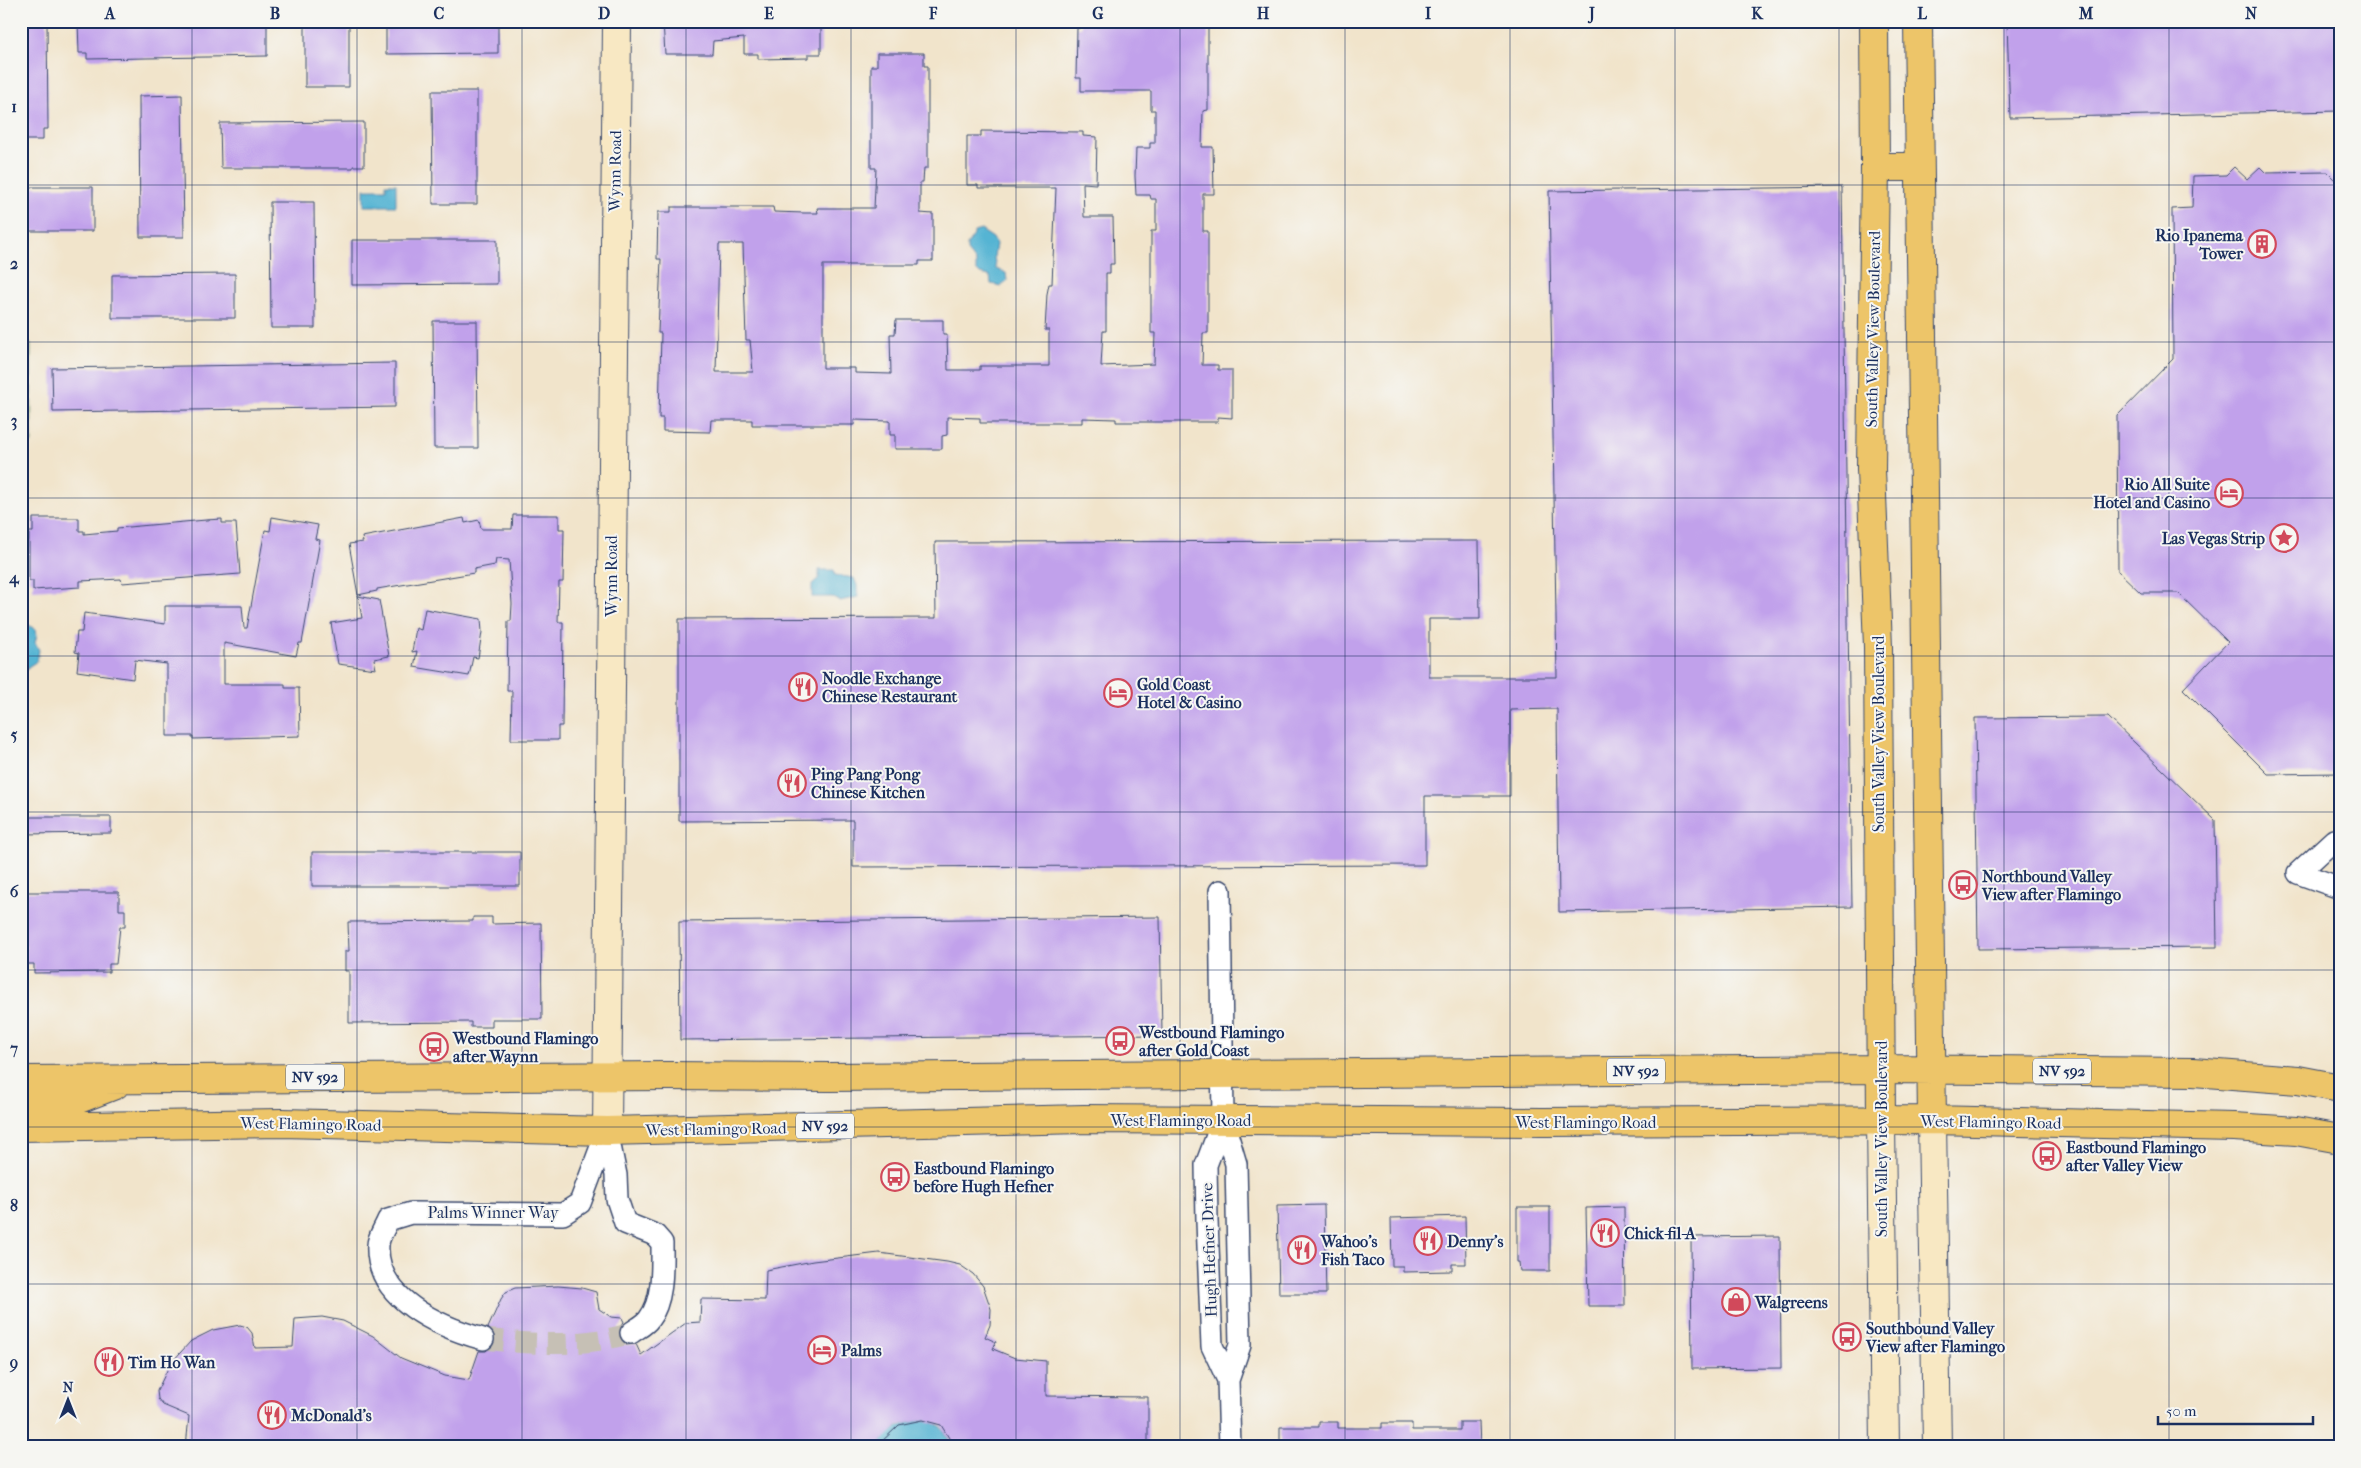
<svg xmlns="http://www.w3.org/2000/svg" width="2361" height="1468" font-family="'IM FELL French Canon',serif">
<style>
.green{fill:#a0c772;stroke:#5e7b68}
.water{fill:#55b4d3;stroke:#387298}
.building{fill:#c1a1eb;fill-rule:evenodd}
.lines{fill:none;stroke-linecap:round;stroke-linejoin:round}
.street-tunnel{stroke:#c6c0b5;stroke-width:21;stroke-dasharray:21 11;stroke-linecap:butt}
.street-casing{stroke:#3b4a6e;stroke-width:24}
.secondary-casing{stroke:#3b4a6e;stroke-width:30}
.primary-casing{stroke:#3b4a6e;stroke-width:30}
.street{stroke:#fff;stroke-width:21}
.secondary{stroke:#f8e8c3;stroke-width:28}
.primary{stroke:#edc569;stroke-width:28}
.grid{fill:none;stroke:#1b2f5e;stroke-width:1;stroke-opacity:0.55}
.labels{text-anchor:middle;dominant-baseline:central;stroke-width:4;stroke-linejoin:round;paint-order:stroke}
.shield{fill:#f6f6f2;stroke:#5d6b8a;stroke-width:1}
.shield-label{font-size:15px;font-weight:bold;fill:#1b2f5e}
.street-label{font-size:16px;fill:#1b2f5e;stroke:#f6f6f2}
.poi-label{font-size:16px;font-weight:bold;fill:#1b2f5e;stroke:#f6f6f2;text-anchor:start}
.neatline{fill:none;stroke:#1b2f5e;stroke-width:2}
.grid-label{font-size:16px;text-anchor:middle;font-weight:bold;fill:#1b2f5e}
</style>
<rect width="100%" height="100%" fill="#f6f6f2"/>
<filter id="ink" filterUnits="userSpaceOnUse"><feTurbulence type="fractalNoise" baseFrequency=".02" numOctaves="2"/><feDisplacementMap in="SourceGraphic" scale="10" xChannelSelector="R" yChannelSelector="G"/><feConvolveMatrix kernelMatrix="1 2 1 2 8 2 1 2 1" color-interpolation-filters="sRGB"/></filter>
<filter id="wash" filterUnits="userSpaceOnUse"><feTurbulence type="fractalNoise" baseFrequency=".0096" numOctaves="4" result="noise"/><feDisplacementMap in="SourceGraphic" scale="20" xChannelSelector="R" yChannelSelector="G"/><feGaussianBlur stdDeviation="1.12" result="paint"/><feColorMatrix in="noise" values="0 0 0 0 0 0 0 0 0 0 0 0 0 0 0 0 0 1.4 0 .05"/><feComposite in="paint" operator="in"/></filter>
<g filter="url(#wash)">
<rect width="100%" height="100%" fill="#f1e4cb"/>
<path class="green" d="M21,343H31L32,443H21Z"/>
<path class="water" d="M386,184H396V206H364V189H386Z
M981,230L993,238L996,244L994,257L996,269L1006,273L1007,281L1001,286L991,284L990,276L980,274L976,270V262L967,251V245L974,235V232Z
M819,570H834L835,575L854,578L857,585L858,597L840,601L833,597H812V584L819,578Z
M21,611L26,616V623L36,630L37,635L35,642L39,650L37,661L28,667L26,671H21Z
M922,1420C940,1423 946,1429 951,1447H878C889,1429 903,1423 922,1420Z"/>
<g id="blocks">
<path class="building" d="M21,21H47L48,129H43V140H21Z
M78,21H267V56L87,59V53H79Z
M305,21H349V87H305Z
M386,21H498V53L386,54Z
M663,21H821V54H808V58L758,59V54H744V38L713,41L712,54H665Z
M1081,21H1208V110L1203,111L1202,147H1213L1214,194H1203V231H1208V333H1203L1202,365H1218V370H1232V418L1218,417V422H1116V419L1082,418V423H980V418L947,417V435L942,436V449H895V435H890V421L854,420V425H752V420H711L710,432L663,431V418H659L661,333H658L661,259H657L658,212H671V207H773L774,212L804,213H818L817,208H874L876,168H871V66H877V53H924V66H928V168H924L923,182H920V213L933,214V261H919V265H823V368H855V373L891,374L890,334H895L896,320H943V334H947L948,370H980V366H1049V330H1045L1047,294L1049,284H1052L1056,188H978V185H967V136H981V131L1083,132V136L1097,137L1096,184L1083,183L1084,217H1113L1114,264H1110V273H1106V331H1103L1101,366L1154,364L1155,333H1151V231H1156V199H1151L1150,195H1136L1135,176L1136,148H1150V143H1155V110H1151V91H1081V78H1076L1077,28H1081ZM719,244H743L746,340H750L753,372H716Z
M2007,21H2340V111L2010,118Z
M432,91H477V204H433Z
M182,95L184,237H140L139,96Z
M364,122V166H353V168H221L220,123Z
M2234,167L2247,179L2260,167L2266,173L2327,172L2340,185V773L2268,774L2183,689L2228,642L2178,593H2141L2118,571L2117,416L2173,359L2172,209L2192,208L2193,176L2226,175Z
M21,187H93V231H21Z
M1842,187L1852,907L1559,912L1557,709L1510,710V796H1425V865L853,867V820L679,821V619L936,618L935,542L1479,541L1480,619H1429V677H1557L1549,191Z
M270,202H314L315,328H271Z
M352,240H497V284L352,285Z
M235,274V318H112V275Z
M433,321H477L478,448H434Z
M395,363V407L53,412L52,368Z
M513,515H559V529H564L563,582H559L558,622H563L562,726H558V740H511L512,691H507L508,621H511L512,604L509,560L496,559L495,565L474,569V573L377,589V591L358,595L349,544L363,542L362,537L464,518L465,523L479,520L481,529H512Z
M272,517L318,525L315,539L320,540L302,643H299L296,656L224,643V684H285V688H299L300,736L193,739V736H167V664L135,660L133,679L77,671L79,653L75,652L77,632H82L84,613L165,624V606H242L244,628H247L265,530L270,531Z
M33,518H79V531H84V534L117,531V528L206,520L222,519V523H236L240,574L122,583L121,579L80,581V587L33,590V581H29V532H33Z
M358,596L379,600L389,656L374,659L376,669L338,664L331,623L362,618Z
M425,609L481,619L482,632L478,658L473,657L469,676L414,667L417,651L412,652L416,628L421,630Z
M2108,717L2215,820L2217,947L1978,949L1975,718Z
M21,817H111V833L21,834Z
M312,852H520V886H312Z
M22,892H119V910H125V927H120L116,964H109V972L34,973V964H26V946H23Z
M473,917H492V924L541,923L542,1019H492V1027H471V1022L349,1023V971H345V951H349L348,922L473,921Z
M1160,917L1162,1035L680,1040L679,922Z
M1324,1205L1326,1294H1279L1277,1206Z
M1517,1207H1550V1271H1520L1519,1262H1517Z
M1624,1207L1625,1306H1588L1586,1208Z
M1465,1216L1466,1264H1452V1271L1403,1272V1266H1392L1391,1218Z
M1780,1236L1781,1368L1692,1369L1691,1237Z
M879,1253L947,1262L960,1265L973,1274L983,1286L991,1309L990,1325L985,1337L996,1342L993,1349L1015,1358L1046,1361V1396L1148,1397V1447H1052L1045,1444L1032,1447H951L949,1438L941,1425L922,1420L899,1425L876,1447H186L189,1416L163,1405L158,1399L157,1391L170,1364L191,1341L213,1330L240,1325L247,1327L252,1333L255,1348L293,1347L295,1319L322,1317L343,1321L373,1336L401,1358L445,1376L469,1380L479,1351H486L495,1343V1336L488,1328L501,1299L506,1292L515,1288L558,1286L582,1288L596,1292L599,1309L611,1317L622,1318L624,1322L619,1328L621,1340L626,1345L636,1344L641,1355L686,1323L700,1322L701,1299L765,1300L766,1270L813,1261Z
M1319,1422H1338V1428H1382V1423H1412V1430H1460V1422H1479L1480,1447H1280V1427H1319Z"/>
</g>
</g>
<g filter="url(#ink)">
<use href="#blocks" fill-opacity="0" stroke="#3b4a6e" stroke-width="1"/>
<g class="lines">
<path class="street-tunnel" d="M483,1339C531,1344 583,1348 631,1333"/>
<defs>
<path id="street" d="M2340,840H2334L2298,873L2340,888
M1220,891L1223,1120L1236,1164L1240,1345L1228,1380L1230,1447
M1223,1120L1206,1165L1207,1221L1212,1346L1228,1380
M607,1131L616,1175L617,1199L625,1223L655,1235L662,1243C662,1266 664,1300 649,1319C645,1325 636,1329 631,1333
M483,1339C440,1327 375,1299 378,1245C378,1237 385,1228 388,1220L411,1213L563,1214L580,1203L607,1131"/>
<path id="secondary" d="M1932,1120L1937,1447
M1881,1122L1885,1447
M607,1131L617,21"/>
<path id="primary" d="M1874,21L1875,167L1871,469L1878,647L1881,1122
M1918,21L1932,1120
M1875,167H1919
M21,1080L669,1076L829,1077L1881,1069L2193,1072L2298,1080L2340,1088
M21,1104H66L115,1085
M21,1127L282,1123L607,1131L1084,1119L1542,1122L1932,1120L2234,1127L2296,1131L2340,1139"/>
</defs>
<use href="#street" class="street-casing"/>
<use href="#secondary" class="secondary-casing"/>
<use href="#primary" class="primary-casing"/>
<use href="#street" class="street"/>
<use href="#secondary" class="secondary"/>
<use href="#primary" class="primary"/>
</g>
</g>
<path class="grid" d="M192,21V1447M357,21V1447M522,21V1447M686,21V1447M851,21V1447M1016,21V1447M1180,21V1447M1345,21V1447M1510,21V1447M1675,21V1447M1839,21V1447M2004,21V1447M2169,21V1447M21,185H2340M21,342H2340M21,498H2340M21,656H2340M21,812H2340M21,970H2340M21,1127H2340M21,1284H2340"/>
<defs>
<symbol id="building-ring" viewBox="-11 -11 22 22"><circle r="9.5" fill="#f6f6f2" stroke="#d1495b" stroke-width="1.5"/><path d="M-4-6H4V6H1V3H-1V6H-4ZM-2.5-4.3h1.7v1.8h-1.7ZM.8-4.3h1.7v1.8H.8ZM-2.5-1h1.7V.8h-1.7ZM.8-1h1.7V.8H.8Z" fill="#d1495b"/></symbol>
<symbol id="hotel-ring" viewBox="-11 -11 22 22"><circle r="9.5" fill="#f6f6f2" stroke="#d1495b" stroke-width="1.5"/><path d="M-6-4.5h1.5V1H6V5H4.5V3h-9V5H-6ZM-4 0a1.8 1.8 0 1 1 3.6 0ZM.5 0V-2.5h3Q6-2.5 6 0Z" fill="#d1495b"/></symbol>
<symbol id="sight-ring" viewBox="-11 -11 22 22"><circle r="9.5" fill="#f6f6f2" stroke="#d1495b" stroke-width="1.5"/><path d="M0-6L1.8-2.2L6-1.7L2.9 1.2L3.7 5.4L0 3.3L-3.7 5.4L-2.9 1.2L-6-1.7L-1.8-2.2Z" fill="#d1495b"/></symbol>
<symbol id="restaurant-ring" viewBox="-11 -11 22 22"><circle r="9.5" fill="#f6f6f2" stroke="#d1495b" stroke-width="1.5"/><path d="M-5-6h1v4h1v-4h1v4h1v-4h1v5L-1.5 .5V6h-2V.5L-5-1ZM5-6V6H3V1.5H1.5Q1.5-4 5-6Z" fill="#d1495b"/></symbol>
<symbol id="bus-ring" viewBox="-11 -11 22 22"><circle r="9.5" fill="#f6f6f2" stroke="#d1495b" stroke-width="1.5"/><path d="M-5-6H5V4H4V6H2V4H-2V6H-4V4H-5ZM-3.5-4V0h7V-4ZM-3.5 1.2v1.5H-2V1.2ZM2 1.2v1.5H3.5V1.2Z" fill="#d1495b"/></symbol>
<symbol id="shop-ring" viewBox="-11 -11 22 22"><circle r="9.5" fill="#f6f6f2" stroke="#d1495b" stroke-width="1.5"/><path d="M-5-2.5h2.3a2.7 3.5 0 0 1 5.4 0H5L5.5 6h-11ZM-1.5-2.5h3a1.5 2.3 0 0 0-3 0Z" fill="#d1495b"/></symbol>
</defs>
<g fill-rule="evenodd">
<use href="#building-ring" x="2246" y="228" width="32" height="32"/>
<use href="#hotel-ring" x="2213" y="477" width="32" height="32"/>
<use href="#sight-ring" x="2268" y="522" width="32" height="32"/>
<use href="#restaurant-ring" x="787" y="671" width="32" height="32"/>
<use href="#hotel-ring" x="1102" y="677" width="32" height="32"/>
<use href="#restaurant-ring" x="776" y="767" width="32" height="32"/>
<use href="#bus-ring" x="1947" y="869" width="32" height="32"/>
<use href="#bus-ring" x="1104" y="1025" width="32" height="32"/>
<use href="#bus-ring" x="418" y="1031" width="32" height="32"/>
<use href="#bus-ring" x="2031" y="1140" width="32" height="32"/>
<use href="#bus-ring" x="879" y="1161" width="32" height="32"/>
<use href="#restaurant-ring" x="1589" y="1217" width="32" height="32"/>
<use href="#restaurant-ring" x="1412" y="1225" width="32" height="32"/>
<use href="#restaurant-ring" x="1286" y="1234" width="32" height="32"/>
<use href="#shop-ring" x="1720" y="1286" width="32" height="32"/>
<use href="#bus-ring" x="1831" y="1321" width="32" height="32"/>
<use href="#hotel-ring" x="806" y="1334" width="32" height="32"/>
<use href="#restaurant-ring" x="93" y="1346" width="32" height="32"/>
<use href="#restaurant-ring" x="256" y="1399" width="32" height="32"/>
</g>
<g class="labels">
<g class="shield">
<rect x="1607" y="1058.5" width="58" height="25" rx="4"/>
<rect x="2033" y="1058.5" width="58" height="25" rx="4"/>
<rect x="286" y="1064.5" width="58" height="25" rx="4"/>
<rect x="796" y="1113.5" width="58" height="25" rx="4"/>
</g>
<g class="shield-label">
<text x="1636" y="1071">NV 592</text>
<text x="2062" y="1071">NV 592</text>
<text x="315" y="1077">NV 592</text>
<text x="825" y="1126">NV 592</text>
</g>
<g class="street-label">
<text transform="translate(615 171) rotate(-89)">Wynn Road</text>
<text transform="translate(1873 329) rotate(-89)">South Valley View Boulevard</text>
<text transform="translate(611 576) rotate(-90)">Wynn Road</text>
<text transform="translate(1878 734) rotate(-90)">South Valley View Boulevard</text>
<text x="1181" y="1120">West Flamingo Road</text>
<text x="1586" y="1122">West Flamingo Road</text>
<text transform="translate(1991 1122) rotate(1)">West Flamingo Road</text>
<text transform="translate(311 1124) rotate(1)">West Flamingo Road</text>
<text transform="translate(716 1129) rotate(-1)">West Flamingo Road</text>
<text transform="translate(1881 1139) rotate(-90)">South Valley View Boulevard</text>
<text x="493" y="1212">Palms Winner Way</text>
<text transform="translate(1209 1250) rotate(-92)">Hugh Hefner Drive</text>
</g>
<g class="poi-label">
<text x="2243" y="235" text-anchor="end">Rio Ipanema<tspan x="2243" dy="18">Tower</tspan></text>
<text x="2210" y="484" text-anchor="end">Rio All Suite<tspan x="2210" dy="18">Hotel and Casino</tspan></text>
<text x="2265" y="538" text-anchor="end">Las Vegas Strip</text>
<text x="822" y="678">Noodle Exchange<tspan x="822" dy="18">Chinese Restaurant</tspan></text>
<text x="1137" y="684">Gold Coast<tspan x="1137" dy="18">Hotel &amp; Casino</tspan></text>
<text x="811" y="774">Ping Pang Pong<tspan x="811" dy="18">Chinese Kitchen</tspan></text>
<text x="1982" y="876">Northbound Valley<tspan x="1982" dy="18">View after Flamingo</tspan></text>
<text x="1139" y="1032">Westbound Flamingo<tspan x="1139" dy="18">after Gold Coast</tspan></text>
<text x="453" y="1038">Westbound Flamingo<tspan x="453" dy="18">after Waynn</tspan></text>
<text x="2066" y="1147">Eastbound Flamingo<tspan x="2066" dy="18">after Valley View</tspan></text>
<text x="914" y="1168">Eastbound Flamingo<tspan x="914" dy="18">before Hugh Hefner</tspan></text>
<text x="1624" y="1233">Chick-fil-A</text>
<text x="1321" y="1241">Wahoo's<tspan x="1321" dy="18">Fish Taco</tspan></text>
<text x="1447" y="1241">Denny's</text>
<text x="1755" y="1302">Walgreens</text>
<text x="1866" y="1328">Southbound Valley<tspan x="1866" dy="18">View after Flamingo</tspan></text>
<text x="841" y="1350">Palms</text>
<text x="128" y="1362">Tim Ho Wan</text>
<text x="291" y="1415">McDonald's</text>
</g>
</g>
<rect width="2361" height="1468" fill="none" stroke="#f6f6f2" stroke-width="55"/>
<g transform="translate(68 1400)" stroke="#f6f6f2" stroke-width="4" paint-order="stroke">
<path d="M0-4L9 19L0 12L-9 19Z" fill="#1b2f5e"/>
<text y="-8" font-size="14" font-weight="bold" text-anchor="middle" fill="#1b2f5e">N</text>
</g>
<path d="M2158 1416v8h155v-8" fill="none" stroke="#1b2f5e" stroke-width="2.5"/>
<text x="2166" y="1416" font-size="15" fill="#1b2f5e" stroke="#f6f6f2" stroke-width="4" paint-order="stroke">50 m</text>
<rect x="28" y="28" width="2306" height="1412" class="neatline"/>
<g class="grid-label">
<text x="110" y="19">A</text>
<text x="275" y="19">B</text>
<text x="439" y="19">C</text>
<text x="604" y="19">D</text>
<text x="769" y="19">E</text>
<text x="933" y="19">F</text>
<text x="1098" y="19">G</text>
<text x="1263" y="19">H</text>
<text x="1428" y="19">I</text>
<text x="1592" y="19">J</text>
<text x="1757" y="19">K</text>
<text x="1922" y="19">L</text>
<text x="2086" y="19">M</text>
<text x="2251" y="19">N</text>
<text x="14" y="112">1</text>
<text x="14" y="269">2</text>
<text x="14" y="426">3</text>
<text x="14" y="583">4</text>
<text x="14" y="740">5</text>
<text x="14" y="897">6</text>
<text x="14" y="1054">7</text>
<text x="14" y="1211">8</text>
<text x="14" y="1368">9</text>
</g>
</svg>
